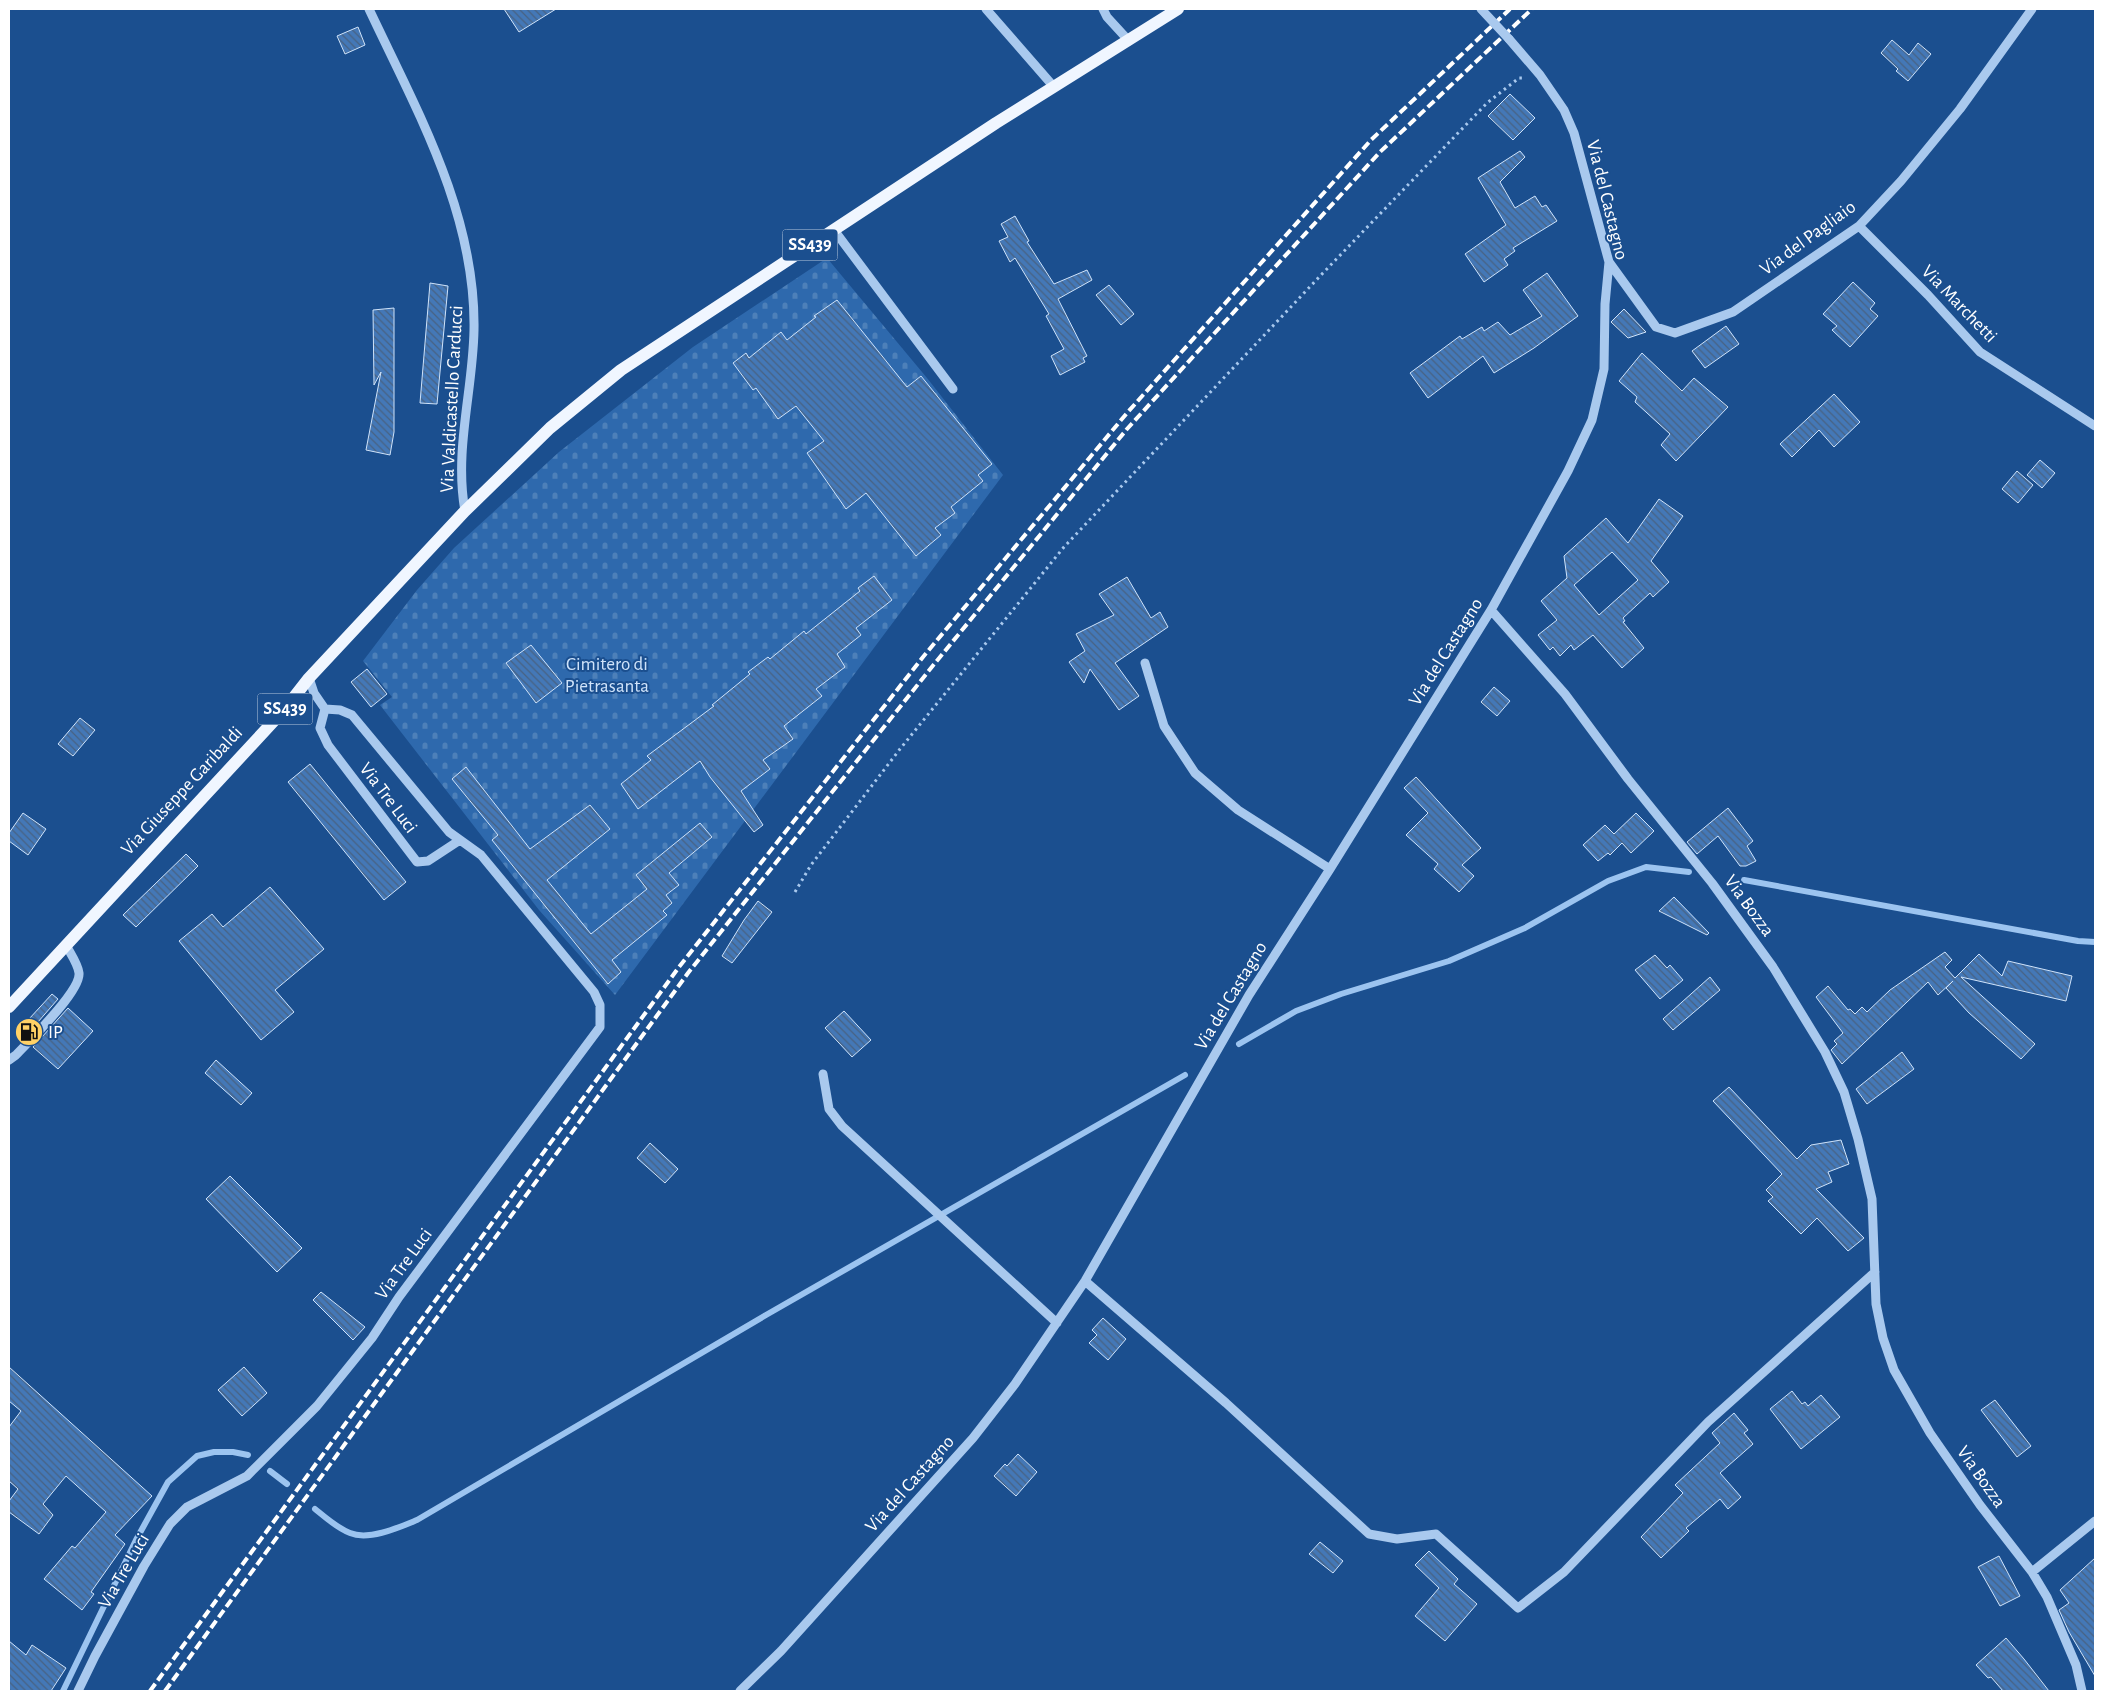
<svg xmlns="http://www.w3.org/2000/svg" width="2104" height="1700" font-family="'Alegreya Sans',sans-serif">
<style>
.cemetery{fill:url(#cemetery-stones)}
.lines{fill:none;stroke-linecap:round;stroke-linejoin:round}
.stream{stroke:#9cc4f0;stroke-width:6}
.building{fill:url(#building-back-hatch);stroke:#cfe3fa;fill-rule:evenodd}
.path{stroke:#a9c9ee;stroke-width:3;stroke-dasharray:2.5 4;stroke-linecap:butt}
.minor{stroke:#a9c9ee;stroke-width:9}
.major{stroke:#f0f6ff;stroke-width:12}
.rail{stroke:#fff;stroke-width:4;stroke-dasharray:9 4;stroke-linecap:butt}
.minor-bridge{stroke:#a9c9ee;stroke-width:9}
.labels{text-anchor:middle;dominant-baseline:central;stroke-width:4;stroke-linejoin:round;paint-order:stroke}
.shield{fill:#1b4f8f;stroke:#bbcadd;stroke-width:1}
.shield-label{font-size:18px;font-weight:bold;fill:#fff}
.street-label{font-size:19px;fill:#fff;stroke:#1b4f8f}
.park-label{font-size:19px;fill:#cfe3fa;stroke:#1b4f8f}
.poi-label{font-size:19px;fill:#fff;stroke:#1b4f8f;text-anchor:start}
</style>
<defs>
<pattern id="cemetery-stones" width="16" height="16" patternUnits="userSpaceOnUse" patternTransform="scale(1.25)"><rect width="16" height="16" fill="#2e69ad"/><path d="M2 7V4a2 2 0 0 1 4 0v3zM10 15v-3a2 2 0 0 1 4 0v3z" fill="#4d80b9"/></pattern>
<pattern id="building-back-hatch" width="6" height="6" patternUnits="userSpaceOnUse" patternTransform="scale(1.25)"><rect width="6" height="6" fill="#4478b7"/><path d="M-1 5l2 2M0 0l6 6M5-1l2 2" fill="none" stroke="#486282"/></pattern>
</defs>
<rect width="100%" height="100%" fill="#1b4f8f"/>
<path class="cemetery" d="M827,258L927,378L1003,475L615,995L539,910L380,705L392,697L363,661L417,590L454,548L559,452L693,347Z"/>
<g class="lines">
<path class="stream" d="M1744,880L2078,941L2095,942
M1239,1044L1296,1011L1341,994L1449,961L1525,928L1608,881L1646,867L1689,872
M270,1471L287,1484
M315,1509C326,1518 337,1528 350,1533C369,1541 400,1527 417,1520L766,1315L1185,1075
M63,1691L136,1540L168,1482L197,1456L214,1452H233L248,1455"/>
</g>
<path class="building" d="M504,9H556L519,32Z
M358,27L365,45L345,54L337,36Z
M1892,40L1909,55L1918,43L1931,54L1908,81L1896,71L1898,69L1881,53Z
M1510,94L1535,118L1513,140L1488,116Z
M1520,151L1525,157L1500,182L1515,208L1535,196L1542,207L1546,205L1557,221L1513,248L1515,251L1504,259L1508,265L1484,282L1465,254L1506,225L1478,178Z
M1015,216L1029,241L1027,242L1054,284L1087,270L1092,280L1058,299L1087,356L1083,358L1085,362L1060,375L1051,356L1064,349L1046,316L1049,314L1015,258L1010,262L999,241L1008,237L1001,224Z
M1547,273L1578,316L1534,348L1494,373L1483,356L1428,398L1410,373L1460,336L1462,339L1482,327L1484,331L1498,322L1510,335L1542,316L1523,290Z
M1853,282L1875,303L1870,309L1878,316L1850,347L1832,330L1837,326L1823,314Z
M430,283L448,286L437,404L420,403Z
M1109,285L1134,314L1121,325L1096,295Z
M837,300L907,387L921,376L992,464L978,475L983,481L951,507L955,513L935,528L941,535L916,556L866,493L846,509L807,453L824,441L796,406L778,419L756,388L753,390L733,363L746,353L749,358L781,332L787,340L816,317L814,316Z
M394,308V432L390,455L366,450L381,372L374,385L373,310Z
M1624,309L1646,332L1628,338L1611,322Z
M1726,326L1739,344L1705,368L1692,351Z
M1642,353L1682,391L1694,378L1728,407L1676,461L1661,445L1670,434L1635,402L1637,397L1619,381Z
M1834,394L1860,422L1834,447L1819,430L1792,457L1780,444Z
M2040,460L2055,473L2042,488L2027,475Z
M2017,471L2033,485L2018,503L2002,489Z
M1659,499L1683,516L1651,561L1669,582L1653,597L1650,593L1623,618L1625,621L1623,622L1644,648L1622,668L1593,635L1574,650L1571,645L1560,656L1553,647L1550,650L1538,635L1557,620L1541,601L1567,578L1564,556L1606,518L1628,543ZM1612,552L1638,580L1599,615L1574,585Z
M874,576L892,600L856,628L861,635L837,654L845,667L816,689L822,696L784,726L793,739L763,760L770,769L741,791L763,825L754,832L710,777L700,761L638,809L621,784L651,760L647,756L714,706L712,705L750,674L748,672L768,657L770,659L804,631L806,634L860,591L858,588Z
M1127,577L1151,618L1160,612L1168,627L1115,663L1139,696L1119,710L1090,669L1084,683L1069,662L1085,651L1076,634L1114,615L1099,594Z
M531,645L562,683L536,703L506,663Z
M367,669L387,694L371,707L351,682Z
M1494,687L1510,701L1497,716L1481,702Z
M80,718L95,730L73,756L58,744Z
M310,764L406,882L384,900L288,782Z
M466,767L530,849L590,805L610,829L547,880L591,934L647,889L636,875L700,823L712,837L669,873L679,885L666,895L672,903L663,911L667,915L612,960L621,972L608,984L492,840L498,835L452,779Z
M1416,777L1481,848L1462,865L1474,876L1459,892L1434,869L1438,864L1406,835L1428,813L1404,788Z
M1728,808L1753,841L1747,846L1756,861L1746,866H1740L1718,836L1697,854L1687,842Z
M23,813L46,829L28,855L9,841V833Z
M1636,813L1654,831L1631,853L1622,843L1610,855L1608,853L1598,861L1583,845L1605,825L1614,834Z
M186,854L198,866L136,927L123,915Z
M270,887L324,949L275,990L294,1012L261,1040L179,941L212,914L223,927Z
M1674,897L1709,933L1707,935L1659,911Z
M758,901L772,912L732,963L722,956L744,920Z
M1945,952L1952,960L1945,967L1955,978L1979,954L2002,976L2008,961L2072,976L2066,1001L1961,977L2035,1044L2021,1059L1969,1013L1946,988L1953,981L1938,995L1928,982L1842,1064L1831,1050L1837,1044L1834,1041L1843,1033L1816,997L1828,986L1848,1010L1850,1009L1855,1014L1862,1007L1867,1012L1890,990Z
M1655,955L1667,968L1670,965L1683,980L1660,999L1635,970Z
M1710,977L1720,990L1673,1030L1663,1019Z
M52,994L58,999L24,1038L17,1032Z
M68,1008L93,1031L58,1069L33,1047Z
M844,1011L871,1040L852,1057L825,1028Z
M1902,1052L1914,1069L1867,1104L1856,1089Z
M216,1060L252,1093L241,1105L205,1073Z
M1729,1087L1797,1159L1811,1145L1841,1140L1849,1164L1828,1172L1832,1182L1816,1189L1864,1238L1848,1251L1817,1218L1801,1234L1768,1201L1773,1197L1766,1190L1782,1174L1713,1101Z
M650,1143L678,1169L665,1183L637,1158Z
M230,1176L302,1248L277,1272L206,1199Z
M321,1292L365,1327L353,1340L313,1300Z
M1103,1318L1126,1339L1108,1360L1089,1343L1097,1335L1092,1330Z
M9,1367L152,1496L115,1535L125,1544L91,1592L94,1594L82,1610L44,1579L72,1546L75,1548L106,1512L66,1476L43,1504L53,1515L39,1534L9,1512V1501L18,1489L9,1481V1427L21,1411L9,1401Z
M244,1367L267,1393L242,1416L218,1390Z
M1792,1391L1802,1404L1805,1402L1808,1406L1821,1395L1840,1417L1801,1449L1770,1409Z
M1995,1400L2031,1446L2017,1457L1981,1410Z
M1734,1413L1748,1430L1744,1433L1753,1444L1720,1473L1741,1497L1728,1509L1720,1499L1686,1528L1689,1531L1661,1558L1641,1537L1683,1493L1675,1485L1720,1443L1712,1433Z
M1018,1454L1037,1472L1016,1496L994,1476L1005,1464L1007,1466Z
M1320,1542L1343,1561L1333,1573L1309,1554Z
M1429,1551L1458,1579L1454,1584L1477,1604L1445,1641L1415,1616L1439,1588L1415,1565Z
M1999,1556L2020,1596L2000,1606L1978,1567Z
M2095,1558V1676L2069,1632L2059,1610L2069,1603L2060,1590Z
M2006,1638L2024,1659L2049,1691H2003L1991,1677L1988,1678L1976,1665Z
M9,1641L26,1655L32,1645L66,1668L51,1691H9Z"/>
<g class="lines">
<path class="path" d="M795,892L811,865L900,749L1064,547L1322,274L1487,103L1519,78H1524"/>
<path class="minor" d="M369,9C417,111 476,214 474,330C473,390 454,451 465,511
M986,9L1054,87
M1103,9L1107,17L1129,41
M1859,226L1928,295L1980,352L2095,426
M834,230L953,389
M1609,262L1656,327L1675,333L1733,312L1859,226L1901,181L1960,109L2032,9
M1491,610L1565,694L1628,779L1712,883L1773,967L1825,1052L1844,1092L1858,1139L1872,1199L1876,1304L1883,1338L1894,1370L1930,1433L1980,1505L2032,1572L2047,1597L2076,1665L2082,1691
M1145,663L1164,726L1195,773L1238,810L1330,869
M309,678L314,693L325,709L320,728L328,745L417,862L428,861L460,840
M9,1060L16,1055C30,1040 81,991 79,973C78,964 70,953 66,945
M823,1074L829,1109L842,1126L1057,1323
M1085,1281L1226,1403L1369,1534L1397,1539L1436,1534L1518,1608L1564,1572L1708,1422L1875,1272
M2032,1572L2095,1521
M78,1691L95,1656L144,1566L170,1524L187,1507L247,1476L317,1406L372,1338L399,1297L600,1027V1005L594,992L481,855L449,832L352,715L340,710L325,709
M740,1691L781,1651L973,1438L1015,1384L1085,1281L1249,995L1330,869L1491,610L1568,471L1592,420L1604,369L1605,304L1609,262L1574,133L1564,110L1540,75L1509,39"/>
<path class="major" d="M9,1007L284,710L309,678L465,511L550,428L621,370L996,123L1178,9"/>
<path class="rail" d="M150,1691L679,967L923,657L1127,413L1371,140L1510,9
M165,1691L688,973L931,668L1127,429L1380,152L1532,9"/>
<path class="minor-bridge" d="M1481,9L1509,39"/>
</g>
<defs>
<symbol id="fuel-disc" viewBox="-11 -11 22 22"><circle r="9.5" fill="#ffd166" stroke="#1b4f8f"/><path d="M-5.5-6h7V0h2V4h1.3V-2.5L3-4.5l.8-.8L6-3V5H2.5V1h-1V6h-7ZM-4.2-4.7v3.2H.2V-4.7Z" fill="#111"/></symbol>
</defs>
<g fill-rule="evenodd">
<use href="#fuel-disc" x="13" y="1016" width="32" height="32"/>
</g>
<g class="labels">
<g class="shield">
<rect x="782.5" y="229.5" width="55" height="31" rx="4"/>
<rect x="257.5" y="693.5" width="55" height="31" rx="4"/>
</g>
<g class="shield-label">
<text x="810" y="245">SS439</text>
<text x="285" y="709">SS439</text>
</g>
<g class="street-label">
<text transform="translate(1607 200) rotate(76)">Via del Castagno</text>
<text transform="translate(1808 238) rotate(-36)">Via del Pagliaio</text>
<text transform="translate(1959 304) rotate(46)">Via Marchetti</text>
<text transform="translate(452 399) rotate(-87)">Via Valdicastello Carducci</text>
<text transform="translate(1446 652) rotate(-58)">Via del Castagno</text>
<text transform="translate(182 791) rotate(-47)">Via Giuseppe Garibaldi</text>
<text transform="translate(388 798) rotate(53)">Via Tre Luci</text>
<text transform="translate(1749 906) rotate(54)">Via Bozza</text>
<text transform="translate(1231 996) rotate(-59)">Via del Castagno</text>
<text transform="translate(404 1264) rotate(-54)">Via Tre Luci</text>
<text transform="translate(1981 1477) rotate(55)">Via Bozza</text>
<text transform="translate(910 1484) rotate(-48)">Via del Castagno</text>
<text transform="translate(124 1571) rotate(-60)">Via Tre Luci</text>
</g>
<g class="park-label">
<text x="607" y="664">Cimitero di<tspan x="607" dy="22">Pietrasanta</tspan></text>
</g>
<g class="poi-label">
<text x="48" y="1032">IP</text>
</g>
</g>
<rect width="2104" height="1700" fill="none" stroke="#ffffff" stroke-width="20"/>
</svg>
